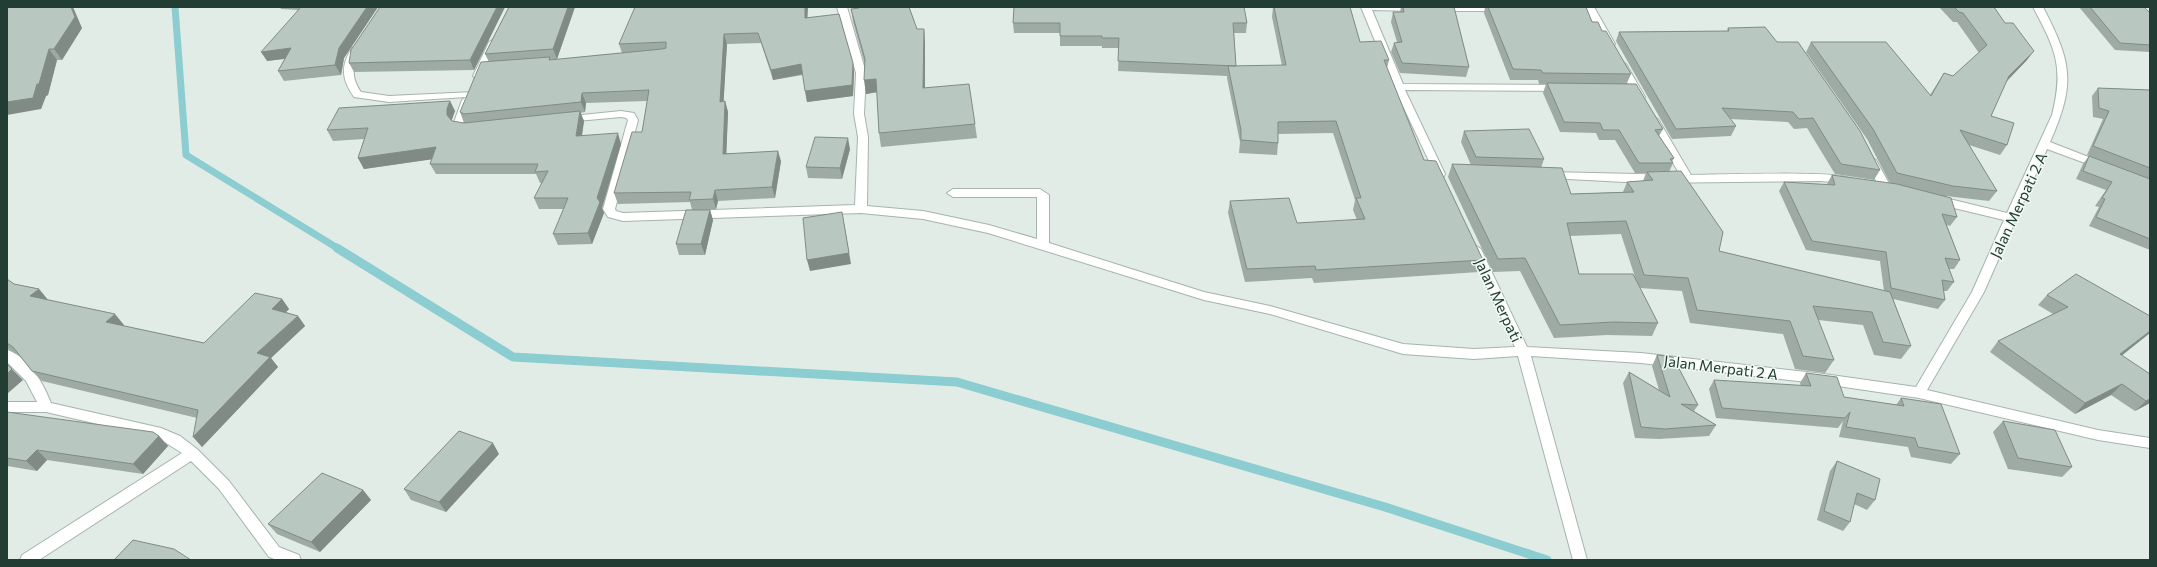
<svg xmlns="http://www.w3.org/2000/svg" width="2157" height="567" font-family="Commissioner,sans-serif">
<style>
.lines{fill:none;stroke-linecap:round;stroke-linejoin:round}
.stream-far1{stroke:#8bcdd0;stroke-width:7}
.stream{stroke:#8bcdd0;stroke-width:9}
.minor-casing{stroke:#a5b4ad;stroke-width:2}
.minor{fill:#fff;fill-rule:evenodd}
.wall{fill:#9eaba4;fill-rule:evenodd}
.shaded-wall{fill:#818b86}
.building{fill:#b8c7bf;stroke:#818b86}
.labels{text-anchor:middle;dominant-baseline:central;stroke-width:3;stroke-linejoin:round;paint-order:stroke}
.street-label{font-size:15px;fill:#223d33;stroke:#f3f9f5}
</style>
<rect width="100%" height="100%" fill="#e2ece7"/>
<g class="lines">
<path class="stream-far1" d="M175,7L186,155L339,249"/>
<path class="stream" d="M337,248L513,357L957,382L1385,507L1547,560"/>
<defs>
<path id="minor" d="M837,7H847L866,73L864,114L868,137L867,206L923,211L989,225L1037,239V197H953L947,193L953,189H1040L1049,195V243L1204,292L1270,306L1403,344L1474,349L1515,347L1469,249L1475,245L1481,249L1527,347L1641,353L1824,374L1916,387L1972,292L2004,220L1933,203L1931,200L1937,196L2007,213L2052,115C2064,67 2056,50 2033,7H2043C2072,63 2076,83 2050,142L2104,163L2105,165L2100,168L2096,167L2047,149L1984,292L1927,390L2098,430L2150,438V448L2098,440L1919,398L1824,384L1641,363L1531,356L1587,560H1573L1518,356L1474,359L1403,354L1270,314L1204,300L988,233L923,219L861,213L623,221L608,217L603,209L628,120L626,118L621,117L566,122L562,121L561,119L562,117L621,111L634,113L638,120L615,209L616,211L623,213L855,205L858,137L854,114L856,73Z
M1361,7L1422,8L1417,11L1372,10L1403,84L1560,85L1565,88L1560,91L1405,90L1445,174L1444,176H1436L1394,87Z
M1435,7H1505L1506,8L1501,11H1439L1436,10Z
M1584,7H1594L1615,44L1613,46H1607Z
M494,39L499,42L483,76L481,78H475L473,76L489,42Z
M355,47L360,50C352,66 351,78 361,92L389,96L474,92V96L468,97L472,100L463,124L474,127L475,129L474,131L457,130L453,125L462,100L466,97L389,102L354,97C342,80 340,66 352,48Z
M1621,61L1626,64L1645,97L1644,99H1636L1635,97L1616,64Z
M1653,116L1658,119L1691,175C1711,175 1845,170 1851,179L1846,183L1820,181L1644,183L1549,178L1544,175L1549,172L1680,175L1648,119Z
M1871,157L1876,160L1891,187L1889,190L1885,191L1879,187L1866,160Z
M7,350C29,357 43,383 51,403L161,428L180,436L197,449L229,481L279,547L299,555L301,560H277L269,557L219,489L191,461L39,560H20L22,555L182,453L158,438L46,412H7V402H37L26,381L7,362Z"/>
</defs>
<use href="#minor" class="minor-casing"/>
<use href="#minor" class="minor"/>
</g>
<path class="wall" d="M7,7L82,28L62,60H57L48,95L46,96L41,109Z
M280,7H378L344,58L341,75L284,81L278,71L285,59L267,61L298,10L281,9Z
M505,7L474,70L354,72L349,63Z
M509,7H575L557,59H551V60L622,53L619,44L807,17L853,63L854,73L853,96L807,102L803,75L773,80L761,43L727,44L723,102L725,101L728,112L726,153L781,161L775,198L718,201L716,209L710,210L713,220L705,255H679L676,244L692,210L690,202L618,204L614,193L642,132L647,101L586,103L585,112L580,113L584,121L582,136L621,144L602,208L604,213L592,244L558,245L553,234L564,209H539L534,198L542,183H540L536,174H436L430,164L432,159L364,169L358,158L364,139L333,141L327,130L450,101L455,111L452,119V121L464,123L460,112L489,62L485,54Z
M857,7H909L917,29H924L925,42V88L975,124L977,138L881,147L879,133L877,92L866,94L865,65L853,22L851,9H857Z
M1014,7L1247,23L1246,33H1234L1236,66H1282L1272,17L1273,7H1350L1360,42L1389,60L1387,68L1424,160L1483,260L1479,272L1314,283L1312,278L1245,282L1228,213L1230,201L1297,223L1357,220L1353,210L1355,200L1333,133L1278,134V143L1277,155L1239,153L1240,142L1227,78V76L1118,71L1119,48H1102V46H1060V33H1014L1013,23Z
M1401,7H1454L1469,67L1466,77L1400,73L1391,52L1394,43L1397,42L1391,22L1393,12H1400Z
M1485,7H1586L1592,22L1602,31L1631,74L1627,83L1663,129L1659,136L1674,158L1672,162L1673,163L1669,172L1719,251L1884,291L1880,261L1806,250L1779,191L1784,182L1827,185V184L1832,175L1897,184L1890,183L1867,139L1806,52L1811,42L1930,95L1944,73L1953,76L1979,53L1957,22H1953L1939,7H1994L2027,60L2006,82L1991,116L2007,145L2000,155L1969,145L1997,191L1989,201L1946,196L1957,217L1950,226L1947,225L1960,260L1954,269H1949L1954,282L1947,291H1943L1945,300L1938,309L1893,299L1911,346L1901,359L1874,355L1863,325L1818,320L1834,360L1825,373L1795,369L1783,334L1690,323L1682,291L1640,288L1658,323L1652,336L1607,335L1554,338L1520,271L1493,272L1448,177L1452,164L1471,165L1461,142L1464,131L1544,159L1541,168L1571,194L1623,192L1627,182L1643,181L1646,173H1635L1615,140H1599L1596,133L1560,132L1543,93L1546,84H1539L1538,80H1510L1484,13ZM1621,234L1635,277L1579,274L1570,236Z
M2079,7H2144L2150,13V52L2115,50Z
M1728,28L1880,170L1874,180L1835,174L1807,128L1794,129L1788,122L1730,119L1736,126L1731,136L1672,139L1616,41L1619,32L1727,31Z
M2098,88L2150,90V179L2087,155L2103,119L2093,117L2092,96Z
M850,149L842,179L808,178L806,167Z
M2089,156L2150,179V250L2089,226L2099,207L2095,206L2106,190L2076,179L2083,164Z
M2076,274L2122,356L2150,403L2135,411L2111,395L2075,414L1990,352L1998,341L2053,314L2038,305L2047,295Z
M7,279L14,284L39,289L48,300L124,325L123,326L204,343L282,299L289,309L286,312L298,316L305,326L271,358L278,367L202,447L197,418L42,381L32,371L20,356L8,349H7Z
M1657,355L1698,405L1694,411L1716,425L1709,436L1659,439L1635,438L1623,383L1629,372L1659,390L1652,366Z
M1806,373L1844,397L1896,405L1901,398L1960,454L1951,464L1911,457L1908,447L1839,437L1843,421L1838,428L1716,418L1709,389L1714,380L1801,386L1800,383Z
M7,412L159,436L168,446L143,474L47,460L37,471L7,466Z
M2003,421L2072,467L2062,477L2008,469L1993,432Z
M499,454L446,512L411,500L404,489Z
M1837,461L1875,500L1867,510L1854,504L1850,522L1843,531L1817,520L1830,471Z
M363,490L371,500L320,552L277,534L268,524Z"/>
<path class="shaded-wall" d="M71,7H73L82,28L62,60L54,49Z
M367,7H378L344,58L341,75L335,65L339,48Z
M497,7H505L474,70L470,60Z
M568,7H575L557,59L553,49Z
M805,7H808L807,28L805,18Z
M924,29L925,42V102L923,88Z
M724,34L727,44L723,112L720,102Z
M291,48L297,57L267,61L261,52Z
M49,49L57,60L48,95L46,96L41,109L7,115V102Z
M2034,51L2027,60L2002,86L2009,76Z
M853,63L854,73L853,96L807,102L805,91Z
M801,64L803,74L773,80L771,70Z
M876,79L878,92L866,94L864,80Z
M582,93L586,103L585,112L581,102Z
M450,101L455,111L452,119V126L447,115V109Z
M725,101L728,112L726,164L723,154Z
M580,111L584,121L580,147L576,136Z
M618,133L621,144L602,208L604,213L592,244L588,233L597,198Z
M848,138L850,149L842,179L840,168Z
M436,147L441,158L364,169L358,158Z
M778,151L781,161L775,198L772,187Z
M715,190L718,201L716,209L713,199Z
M710,210L713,220L705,255L701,244Z
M844,223L851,264L810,271L807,260Z
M39,289L48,300L30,296Z
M282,299L289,309L279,319L272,309Z
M115,314L124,325L115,333L106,322Z
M298,316L305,326L271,358L278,367L202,447L193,437L257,353Z
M2150,331V333L2110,365L2120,354Z
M12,369L23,380L7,394V374Z
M2122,384L2111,395L2075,414L2085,403Z
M2150,399V403L2135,411L2146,401Z
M159,436L168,446L143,474L133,464Z
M493,443L499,454L446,512L439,502Z
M37,450L47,460L37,471L26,461Z
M363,490L371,500L320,552L311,542Z"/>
<path class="building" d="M7,7H71L75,17L54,49H49L39,84H37L33,98L7,102Z
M301,7H367L339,48L335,65L278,71L291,48L261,52Z
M380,7H497L470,60L349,63L351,50Z
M509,7H568L553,49L485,54Z
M635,7H805V18L839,14L853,63L852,85L805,91L801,64L771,70L758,33L724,34L720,102L725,101L723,154L778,151L772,187L715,190L713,199L689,200L691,192L614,193L632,132H642L649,90L582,93L581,102L464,114L460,112L481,62L550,57L549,60L662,49L666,48V42L619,44Z
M858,7H909L917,29H924L923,88L969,84L975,124L879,133L876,79L864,80L865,59L851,9L859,8Z
M1014,7H1244L1247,23H1233L1236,66L1118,61L1119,38H1102V36H1060V23H1013Z
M1274,7H1350L1360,42L1381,41L1389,60H1384L1424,160L1436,161L1483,260L1316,270L1315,266L1247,269L1230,201L1289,198L1297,223L1365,219L1356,198H1361L1336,121L1278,122V143L1241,140V130L1228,66L1286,65Z
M1403,7H1454L1469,67L1402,63L1394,43L1402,42L1393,12H1404Z
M1488,7H1586L1592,22H1598L1602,31H1606L1631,74L1543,73L1541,70L1513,69Z
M1954,7H1994L2005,23H2013L2034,51L2009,76L1991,116L2014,123L2007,145L1960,130L1997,191L1953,186L1897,173L1873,129L1811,42H1886L1931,96L1944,73L1953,76L1987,45L1963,13L1959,12Z
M2090,7H2144L2150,13V45L2120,43Z
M1765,27L1777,42H1798L1860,131L1880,170L1841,164L1813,118L1799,119L1793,112L1722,108L1736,126L1676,129L1619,32L1729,31L1728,28Z
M1547,83L1636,84L1663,129L1655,130L1674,158L1670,159L1673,163H1639L1619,130H1603L1600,123L1564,122Z
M2098,88L2150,90V168L2093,146L2109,111L2099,108Z
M450,101L447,109V115L452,121L464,123L580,111L576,136L618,133L597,198L600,202L588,233L553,234L568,198H534L548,171L535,172L538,164H430L436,147L358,158L368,128L327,130L339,108Z
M1529,129L1544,159L1476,157L1464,131Z
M815,137L848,138L840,168L806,167Z
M2089,156L2150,179V239L2096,217L2105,199L2102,198L2112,182L2083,171Z
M1452,164L1562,168L1571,194L1634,192L1627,182L1653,180L1647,172L1681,171L1723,232L1719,251L1890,292L1911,346L1883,342L1872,312L1813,306L1834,360L1803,356L1790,321L1697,310L1688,278L1644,275L1626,221L1567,223L1579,274H1633L1658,323L1613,322L1560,325L1525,258L1498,259Z
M1832,175L1897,184L1951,198L1957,217L1942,214L1960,260L1945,258L1954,282L1942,280L1945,300L1891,288L1886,252L1812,241L1784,182L1835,185Z
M686,210H710L701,244H676Z
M842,212L849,253L807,260L803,218Z
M2076,274L2150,316V331L2120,354L2150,374V399L2146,401L2122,384L2085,403L1998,341L2068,307L2047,295Z
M7,279L14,284L39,289L30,296L115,314L106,322L204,343L255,293L282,299L272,309L298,316L257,353L270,357L193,437L198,410L32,371L13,347L7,343Z
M1657,355L1673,357L1698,405L1681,404L1716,425L1665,429L1641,427L1629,372L1670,397Z
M7,364L12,369L7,374Z
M1806,373L1837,377L1844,397L1904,406L1901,398L1941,404L1960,454L1918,447L1915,438L1846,427L1850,412L1845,418L1722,408L1714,380L1811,386Z
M7,412L153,432L159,436L133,464L37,450L26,461L7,458Z
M2003,421L2055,430L2072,467L2018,458Z
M459,431L493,443L439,502L404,489Z
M1837,461L1880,479L1875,500L1857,493L1850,522L1824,511Z
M322,473L363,490L311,542L268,524Z
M133,540L174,549L191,560H114Z"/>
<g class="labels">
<g class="street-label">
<text transform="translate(2018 205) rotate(-65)">Jalan Merpati 2 A</text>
<text transform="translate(1499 300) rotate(65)">Jalan Merpati</text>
<text transform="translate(1721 367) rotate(7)">Jalan Merpati 2 A</text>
</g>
</g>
<rect width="2157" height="567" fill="none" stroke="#223d33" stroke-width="16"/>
</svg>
